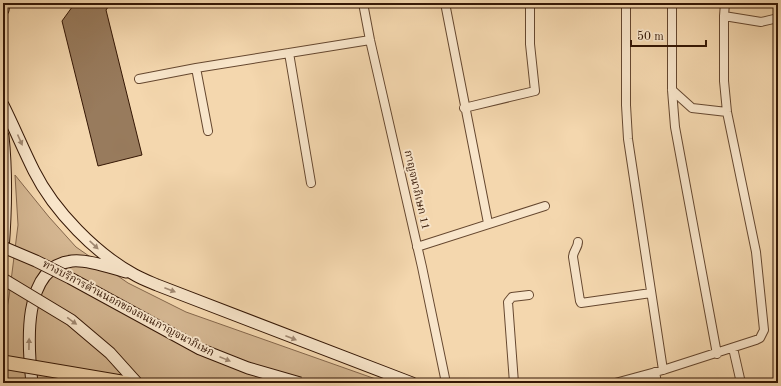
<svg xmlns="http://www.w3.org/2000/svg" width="781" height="386" font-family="'Old Standard TT','Noto Serif Thai',serif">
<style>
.green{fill:#d4b691;stroke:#84664b}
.building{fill:#987b5d;stroke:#351705}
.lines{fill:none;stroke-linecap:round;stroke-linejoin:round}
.minor-casing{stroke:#65472f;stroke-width:10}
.secondary-casing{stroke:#351705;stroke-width:13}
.minor{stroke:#f8e5ca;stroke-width:8}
.secondary{stroke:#f8e5ca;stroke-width:11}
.secondary-bridge-casing{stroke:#351705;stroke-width:13;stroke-linecap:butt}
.trunk-bridge-casing{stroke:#351705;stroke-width:15;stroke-linecap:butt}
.secondary-bridge{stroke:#f8e5ca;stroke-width:11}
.trunk-bridge{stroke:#f4d7ae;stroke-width:13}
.oneway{fill:#a08871}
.labels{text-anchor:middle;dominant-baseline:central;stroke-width:4;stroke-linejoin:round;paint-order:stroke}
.street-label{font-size:11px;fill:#351705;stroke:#f8e5ca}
</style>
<rect width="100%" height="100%" fill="#f4d7ae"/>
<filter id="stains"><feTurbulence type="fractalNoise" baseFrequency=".005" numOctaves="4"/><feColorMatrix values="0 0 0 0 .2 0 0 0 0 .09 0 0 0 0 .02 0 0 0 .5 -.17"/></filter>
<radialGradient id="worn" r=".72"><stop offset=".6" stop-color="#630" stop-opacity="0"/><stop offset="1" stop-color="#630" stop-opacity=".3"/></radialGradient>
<path class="green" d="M15,175L49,217L76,247L128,283L186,312L387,383H3V330L9,297L18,225Z"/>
<path class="building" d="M75,3H111L106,10L142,155L98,166L62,21Z"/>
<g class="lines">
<defs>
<path id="minor" d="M363,3L370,40L422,267L445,378L444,383
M445,3L488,223
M626,3V105L628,139L663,370
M672,3V90L675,127L717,354
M724,16L761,22L778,18
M289,53L311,183
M196,68L208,131
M139,79L196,68L370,40
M672,90L692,108L727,112
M464,108L535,91L530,44V3
M578,242C578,248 573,251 573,257L580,301L581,303L651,293
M417,247L545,206
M733,348L741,383
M655,372L657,383
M514,383L508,302L512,297L529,295
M615,383L663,370L756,340L760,338L764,330L756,252L727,112L724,81V16L725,3"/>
<path id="secondary" d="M3,10L4,3
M3,105C14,127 23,149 34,171C54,211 96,254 135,275C142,279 150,282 157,285L412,383
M3,136C7,174 6,212 3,250
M32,383C28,347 21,267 72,261C87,259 111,268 126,272"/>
</defs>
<use href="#minor" class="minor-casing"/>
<use href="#secondary" class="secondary-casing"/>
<use href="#minor" class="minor"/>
<use href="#secondary" class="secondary"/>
<defs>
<path id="secondary-bridge" d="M3,247L36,261L70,278L200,349L248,368L300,383
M3,279L71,320L110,353L137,383"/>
<path id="trunk-bridge" d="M3,362L127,383"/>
</defs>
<use href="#secondary-bridge" class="secondary-bridge-casing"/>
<use href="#trunk-bridge" class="trunk-bridge-casing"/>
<use href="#secondary-bridge" class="secondary-bridge"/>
<use href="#trunk-bridge" class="trunk-bridge"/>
</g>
<defs><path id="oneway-solid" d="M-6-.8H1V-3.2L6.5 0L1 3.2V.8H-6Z"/></defs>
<g class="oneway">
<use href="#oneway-solid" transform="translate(20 140) rotate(66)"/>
<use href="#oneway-solid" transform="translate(94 245) rotate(43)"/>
<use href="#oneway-solid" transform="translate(170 290) rotate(21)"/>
<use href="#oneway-solid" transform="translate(72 321) rotate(36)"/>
<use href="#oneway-solid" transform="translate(291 338) rotate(21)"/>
<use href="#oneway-solid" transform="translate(29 344) rotate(-89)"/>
<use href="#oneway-solid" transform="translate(225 359) rotate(22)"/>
</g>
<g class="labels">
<g class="street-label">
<text transform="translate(416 190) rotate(77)">กาญจนาภิเษก 11</text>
<text transform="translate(128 309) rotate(28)">ทางบริการด้านนอกของถนนกาญจนาภิเษก</text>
</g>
</g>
<rect width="781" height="386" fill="none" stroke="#f4d7ae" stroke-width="16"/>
<rect x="4" y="4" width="773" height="378" fill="none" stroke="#351705" stroke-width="2"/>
<rect x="8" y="8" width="765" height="370" fill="none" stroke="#351705"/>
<path d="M631 40v6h75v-6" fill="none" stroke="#351705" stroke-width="2"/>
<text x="637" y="40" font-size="12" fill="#351705" stroke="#f8e5ca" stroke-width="3" paint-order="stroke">50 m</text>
<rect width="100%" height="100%" filter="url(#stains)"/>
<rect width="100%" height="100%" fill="url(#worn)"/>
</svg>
